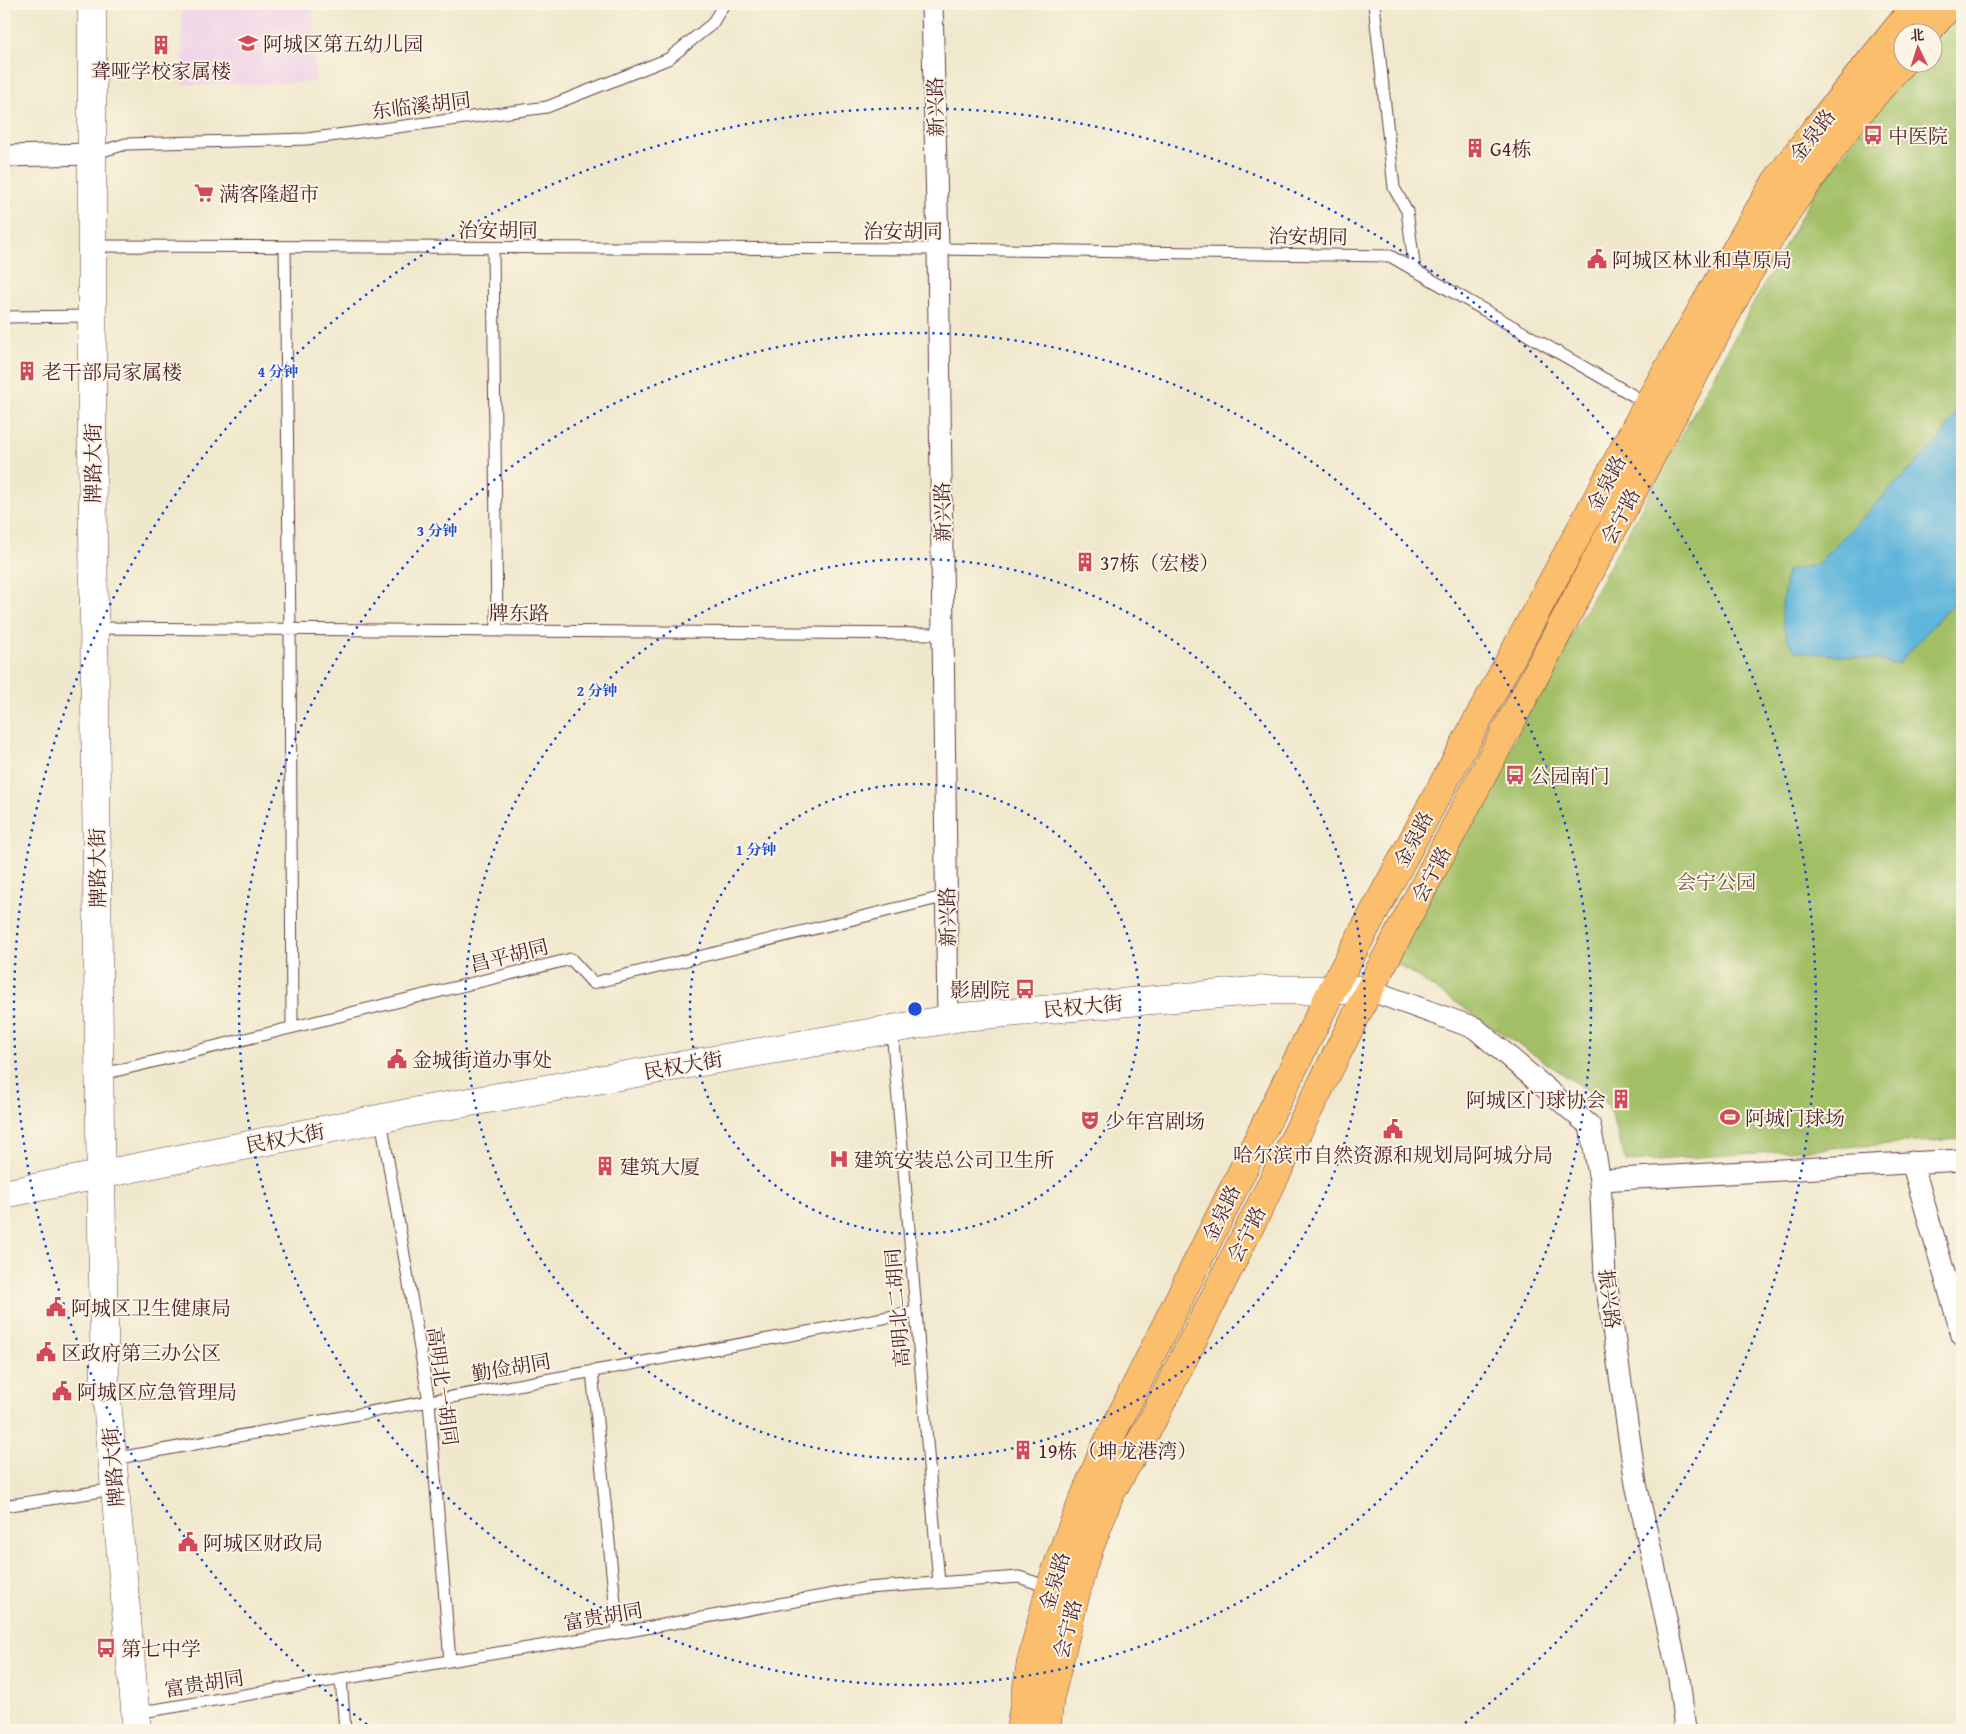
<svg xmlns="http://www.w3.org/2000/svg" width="1966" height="1734" font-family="'Gentium Book Plus','Noto Serif SC',serif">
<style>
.built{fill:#eed0e8}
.green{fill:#a2bf66;stroke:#766f48}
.water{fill:#5eb5db;stroke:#546a83}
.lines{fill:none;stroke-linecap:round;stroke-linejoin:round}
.service-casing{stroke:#633d43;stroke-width:13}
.minor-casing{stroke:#633d43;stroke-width:23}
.tertiary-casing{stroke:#633d43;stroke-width:29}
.primary-casing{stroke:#633d43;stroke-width:29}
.service{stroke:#fff;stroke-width:11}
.minor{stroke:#fff;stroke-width:21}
.tertiary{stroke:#fff;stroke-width:28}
.primary{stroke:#fabe6d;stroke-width:28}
.ring{fill:none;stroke:#1d4ed8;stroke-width:2.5;stroke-dasharray:2.5 5}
.labels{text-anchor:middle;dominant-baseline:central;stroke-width:4;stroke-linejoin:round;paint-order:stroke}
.poi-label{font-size:20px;fill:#4a1f2b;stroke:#fcf5e5;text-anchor:start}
.street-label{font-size:20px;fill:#4a1f2b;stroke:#fcf5e5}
.park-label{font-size:20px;fill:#644f3d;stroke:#fcf5e5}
.centre{fill:#1d4ed8;stroke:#fcf5e5;stroke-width:2.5}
.ring-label{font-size:15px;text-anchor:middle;font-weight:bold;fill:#1d4ed8;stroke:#fcf5e5;stroke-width:4;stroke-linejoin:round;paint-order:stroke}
</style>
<rect width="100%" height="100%" fill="#fcf5e5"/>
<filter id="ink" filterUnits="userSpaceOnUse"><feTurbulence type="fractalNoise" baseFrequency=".02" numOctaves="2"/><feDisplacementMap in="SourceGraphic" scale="10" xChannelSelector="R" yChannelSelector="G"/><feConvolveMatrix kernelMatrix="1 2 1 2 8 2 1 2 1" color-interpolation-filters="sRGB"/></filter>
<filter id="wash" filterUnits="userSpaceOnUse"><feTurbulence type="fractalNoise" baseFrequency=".0096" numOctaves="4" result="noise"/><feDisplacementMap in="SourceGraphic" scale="20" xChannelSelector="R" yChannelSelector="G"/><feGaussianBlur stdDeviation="1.12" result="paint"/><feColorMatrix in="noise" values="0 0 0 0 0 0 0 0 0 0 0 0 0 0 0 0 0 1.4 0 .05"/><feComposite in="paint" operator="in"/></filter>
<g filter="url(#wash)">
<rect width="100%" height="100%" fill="#f0e8cc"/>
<path class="built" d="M182,4H313L316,82L183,85Z"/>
<path class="green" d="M1962,4V1139L1626,1162L1608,1104L1393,961L1816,189L1915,63L1934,62V39Z"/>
<path class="water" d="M1962,398V596L1951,606L1897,665L1877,660L1795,651C1775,622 1783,603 1787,571L1816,565L1938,441L1952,420Z"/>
</g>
<g filter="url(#ink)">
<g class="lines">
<defs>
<path id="service" d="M1374,4L1394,188L1407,211L1415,271
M92,154L126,144L307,139L547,107L668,59L712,24L724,4
M92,246L938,249L1390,256L1648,404
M285,247L290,630L292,1027
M493,248L497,631
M4,317L92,316
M94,628L943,634
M892,1029L939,1583
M99,1075L571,959L593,983L947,896
M381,1119L429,1402L450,1661
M592,1371L618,1633
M113,1459L916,1312
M4,1506L115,1489
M341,1679L345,1730
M136,1713L618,1633L867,1588L1019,1577L1051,1588"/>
<path id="minor" d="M932,4L938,249L948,1019
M4,156L92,154
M1369,990L1475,1028L1590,1126L1600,1180L1605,1275L1636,1484L1679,1678L1685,1730
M1912,1162L1962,1335
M1600,1180L1962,1160"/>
<path id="tertiary" d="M92,4V444L100,1129L105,1379L137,1730
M4,1194L423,1110L962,1017L1264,990H1369"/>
<path id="primary" d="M1927,32L1951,4
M1020,1730L1031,1662L1050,1588L1066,1542L1102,1454L1332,990L1648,404L1750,225L1777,180L1814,131L1917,4
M1046,1730L1050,1697L1083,1565L1110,1494L1151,1423L1369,990L1747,275L1789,208L1855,117L1904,60"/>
</defs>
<use href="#service" class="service-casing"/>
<use href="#minor" class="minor-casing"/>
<use href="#tertiary" class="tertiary-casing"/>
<use href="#primary" class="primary-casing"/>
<use href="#service" class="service"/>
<use href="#minor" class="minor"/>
<use href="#tertiary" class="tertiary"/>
<use href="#primary" class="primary"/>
</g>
</g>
<g class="ring">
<circle cx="915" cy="1009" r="225"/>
<circle cx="915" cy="1009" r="450"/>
<circle cx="915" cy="1009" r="676"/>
<path d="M373 1729A901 901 0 1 1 1457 1729"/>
</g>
<defs>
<symbol id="school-bare" viewBox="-9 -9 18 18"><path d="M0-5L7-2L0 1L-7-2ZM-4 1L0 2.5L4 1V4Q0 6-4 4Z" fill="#d1495b" stroke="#fcf5e5" stroke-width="2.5" paint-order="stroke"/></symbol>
<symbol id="building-bare" viewBox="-9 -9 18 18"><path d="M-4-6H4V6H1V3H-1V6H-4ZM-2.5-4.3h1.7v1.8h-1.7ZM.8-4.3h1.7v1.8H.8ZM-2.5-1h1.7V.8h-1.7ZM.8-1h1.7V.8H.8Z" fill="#d1495b" stroke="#fcf5e5" stroke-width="2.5" paint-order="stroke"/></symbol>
<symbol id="bus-bare" viewBox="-9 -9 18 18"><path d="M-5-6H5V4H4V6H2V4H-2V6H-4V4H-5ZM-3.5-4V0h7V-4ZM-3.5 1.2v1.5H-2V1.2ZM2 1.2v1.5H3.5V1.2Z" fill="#d1495b" stroke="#fcf5e5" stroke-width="2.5" paint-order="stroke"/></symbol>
<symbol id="supermarket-bare" viewBox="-9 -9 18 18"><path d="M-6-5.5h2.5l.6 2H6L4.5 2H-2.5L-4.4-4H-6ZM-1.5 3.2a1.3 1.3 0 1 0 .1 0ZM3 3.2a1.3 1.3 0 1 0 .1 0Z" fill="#d1495b" stroke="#fcf5e5" stroke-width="2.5" paint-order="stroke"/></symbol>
<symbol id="civic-bare" viewBox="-9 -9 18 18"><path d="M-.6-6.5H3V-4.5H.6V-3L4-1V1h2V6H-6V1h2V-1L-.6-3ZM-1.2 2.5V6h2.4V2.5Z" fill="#d1495b" stroke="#fcf5e5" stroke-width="2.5" paint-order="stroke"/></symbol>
<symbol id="stadium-bare" viewBox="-9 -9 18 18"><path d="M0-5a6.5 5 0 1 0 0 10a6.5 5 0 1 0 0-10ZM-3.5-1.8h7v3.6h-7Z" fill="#d1495b" stroke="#fcf5e5" stroke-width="2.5" paint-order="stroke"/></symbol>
<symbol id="theatre-bare" viewBox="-9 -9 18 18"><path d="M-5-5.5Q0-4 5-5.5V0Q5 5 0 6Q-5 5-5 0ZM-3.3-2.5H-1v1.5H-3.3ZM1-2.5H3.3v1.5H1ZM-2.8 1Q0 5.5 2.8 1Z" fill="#d1495b" stroke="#fcf5e5" stroke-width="2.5" paint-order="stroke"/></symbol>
<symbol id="hospital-bare" viewBox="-9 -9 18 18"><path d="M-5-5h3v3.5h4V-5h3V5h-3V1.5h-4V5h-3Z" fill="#d1495b" stroke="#fcf5e5" stroke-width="2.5" paint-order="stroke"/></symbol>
</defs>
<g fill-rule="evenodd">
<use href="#school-bare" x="234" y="29" width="28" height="28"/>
<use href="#building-bare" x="147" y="31" width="28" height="28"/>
<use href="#bus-bare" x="1859" y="121" width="28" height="28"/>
<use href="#building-bare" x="1461" y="134" width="28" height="28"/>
<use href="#supermarket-bare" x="190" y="179" width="28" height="28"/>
<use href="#civic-bare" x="1583" y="245" width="28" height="28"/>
<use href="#building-bare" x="13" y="357" width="28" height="28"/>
<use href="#building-bare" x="1071" y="548" width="28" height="28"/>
<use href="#bus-bare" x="1501" y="761" width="28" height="28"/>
<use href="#bus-bare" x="1011" y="975" width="28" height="28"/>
<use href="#civic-bare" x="383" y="1045" width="28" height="28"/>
<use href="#building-bare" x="1607" y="1085" width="28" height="28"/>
<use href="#stadium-bare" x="1716" y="1103" width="28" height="28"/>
<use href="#theatre-bare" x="1076" y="1106" width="28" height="28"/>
<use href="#civic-bare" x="1379" y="1115" width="28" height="28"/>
<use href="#hospital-bare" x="825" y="1145" width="28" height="28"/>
<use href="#building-bare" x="591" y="1152" width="28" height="28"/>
<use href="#civic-bare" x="42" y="1293" width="28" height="28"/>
<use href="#civic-bare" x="32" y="1338" width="28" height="28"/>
<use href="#civic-bare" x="48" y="1377" width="28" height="28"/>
<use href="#building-bare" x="1009" y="1436" width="28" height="28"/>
<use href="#civic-bare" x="174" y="1528" width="28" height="28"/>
<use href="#bus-bare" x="92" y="1634" width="28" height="28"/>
</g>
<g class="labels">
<g class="poi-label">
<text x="263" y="43">阿城区第五幼儿园</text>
<text x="161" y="70" text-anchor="middle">聋哑学校家属楼</text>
<text x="1888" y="135">中医院</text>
<text x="1490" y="148">G4栋</text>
<text x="219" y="193">满客隆超市</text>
<text x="1612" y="259">阿城区林业和草原局</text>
<text x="42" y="371">老干部局家属楼</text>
<text x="1100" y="562">37栋（宏楼）</text>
<text x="1530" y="775">公园南门</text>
<text x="1010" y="989" text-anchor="end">影剧院</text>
<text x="412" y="1059">金城街道办事处</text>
<text x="1606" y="1099" text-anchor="end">阿城区门球协会</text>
<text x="1745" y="1117">阿城门球场</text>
<text x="1105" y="1120">少年宫剧场</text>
<text x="1393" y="1154" text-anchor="middle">哈尔滨市自然资源和规划局阿城分局</text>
<text x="854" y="1159">建筑安装总公司卫生所</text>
<text x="620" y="1166">建筑大厦</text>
<text x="71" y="1307">阿城区卫生健康局</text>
<text x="61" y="1352">区政府第三办公区</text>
<text x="77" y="1391">阿城区应急管理局</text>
<text x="1038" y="1450">19栋（坤龙港湾）</text>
<text x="203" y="1542">阿城区财政局</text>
<text x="121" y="1648">第七中学</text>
</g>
<g class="street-label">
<text transform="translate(421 105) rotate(-7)">东临溪胡同</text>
<text transform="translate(935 107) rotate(-91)">新兴路</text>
<text transform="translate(1812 135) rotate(-52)">金泉路</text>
<text x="498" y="229">治安胡同</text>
<text x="903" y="230">治安胡同</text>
<text transform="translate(1308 236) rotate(1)">治安胡同</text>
<text transform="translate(92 463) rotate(-90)">牌路大街</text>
<text transform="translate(1606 483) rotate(-62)">金泉路</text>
<text transform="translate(942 512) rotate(-91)">新兴路</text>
<text transform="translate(1620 516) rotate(-62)">会宁路</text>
<text x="519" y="612">牌东路</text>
<text transform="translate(1413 839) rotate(-62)">金泉路</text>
<text transform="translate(97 868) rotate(-91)">牌路大街</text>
<text transform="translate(1431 874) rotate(-62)">会宁路</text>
<text transform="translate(947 917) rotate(-91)">新兴路</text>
<text transform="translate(509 955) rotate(-14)">昌平胡同</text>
<text transform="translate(1083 1006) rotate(-5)">民权大街</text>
<text transform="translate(683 1065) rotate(-10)">民权大街</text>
<text transform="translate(285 1138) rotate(-11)">民权大街</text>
<text transform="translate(1221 1213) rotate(-64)">金泉路</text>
<text transform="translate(1246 1234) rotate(-63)">会宁路</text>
<text transform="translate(1610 1299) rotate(83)">振兴路</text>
<text transform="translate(897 1308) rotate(-95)">高明北二胡同</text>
<text transform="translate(511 1367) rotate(-10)">勤俭胡同</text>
<text transform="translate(443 1386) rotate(82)">高明北一胡同</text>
<text transform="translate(113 1467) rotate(-95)">牌路大街</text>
<text transform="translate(1054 1581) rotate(-73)">金泉路</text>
<text transform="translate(603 1616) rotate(-10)">富贵胡同</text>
<text transform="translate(1067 1629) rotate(-76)">会宁路</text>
<text transform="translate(204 1683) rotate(-9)">富贵胡同</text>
</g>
<g class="park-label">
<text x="1716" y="881">会宁公园</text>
</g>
</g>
<circle cx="915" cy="1009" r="8" class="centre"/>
<g class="ring-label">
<text x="278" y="377">4 分钟</text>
<text x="437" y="536">3 分钟</text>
<text x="597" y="696">2 分钟</text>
<text x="756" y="855">1 分钟</text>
</g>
<rect width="1966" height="1734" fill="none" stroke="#fcf5e5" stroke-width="20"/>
<g transform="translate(1918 48) rotate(356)"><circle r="24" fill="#fcf5e5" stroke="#b59f9b"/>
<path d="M0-4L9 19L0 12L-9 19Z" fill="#d1495b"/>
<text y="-8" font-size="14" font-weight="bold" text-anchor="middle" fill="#4a1f2b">北</text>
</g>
</svg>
